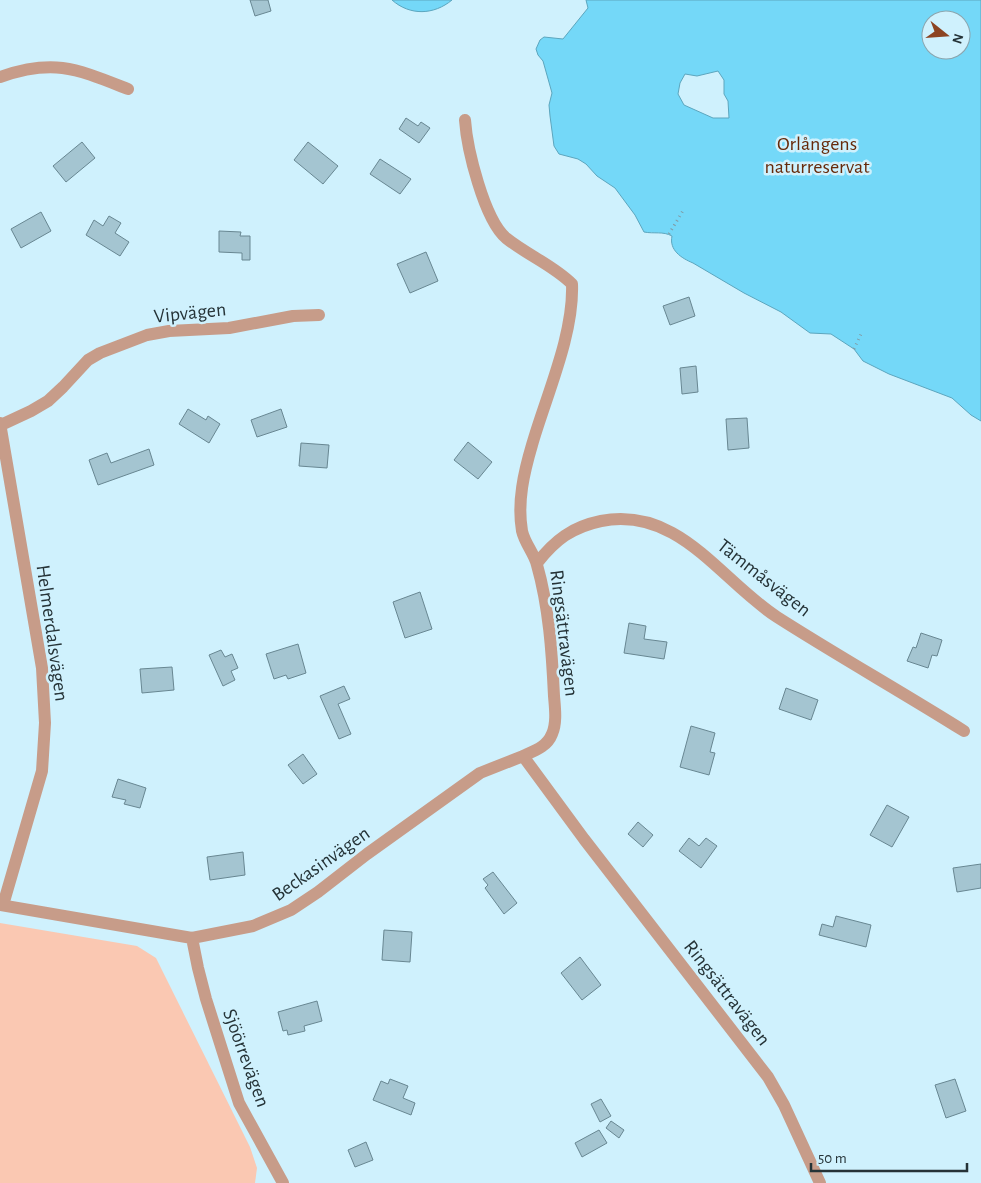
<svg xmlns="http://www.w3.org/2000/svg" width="981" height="1183" font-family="'Alegreya Sans',sans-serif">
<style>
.green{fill:#fac8b2}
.water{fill:#74d8f8;stroke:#5ca6be;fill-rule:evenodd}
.building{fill:#a4c5d1;stroke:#688792}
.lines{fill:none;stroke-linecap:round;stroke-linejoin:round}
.path{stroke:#819aa3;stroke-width:3;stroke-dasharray:1 4;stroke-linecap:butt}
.minor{stroke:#c79c89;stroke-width:12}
.labels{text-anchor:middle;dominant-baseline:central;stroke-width:5;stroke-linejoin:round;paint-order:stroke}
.park-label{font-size:20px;fill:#662a0a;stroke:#cff1fd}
.street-label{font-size:20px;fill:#253337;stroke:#cff1fd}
</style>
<rect width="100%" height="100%" fill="#cff1fd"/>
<path class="green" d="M0,923L137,946L156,958L250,1147L257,1168L255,1183H0Z"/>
<path class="water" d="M392,0H452C434,15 410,16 392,0Z
M586,0H981V421L971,415L952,398L889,374L863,361L854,349L831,334L810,333L781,312L744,293L693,263C681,258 669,250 672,236C663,231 654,234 644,232L635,215L615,188L597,176L586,164L578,159L559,154L554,146L550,116L549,105L552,93L543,61L538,55L536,49L540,40L544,37L563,39L588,8ZM931,20H961V50H931ZM718,71L724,80V94L728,101L729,118H713L684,105L678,94L680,83L685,74L697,76Z"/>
<path class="building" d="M250,0H268L271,11L255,16Z
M406,118L418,126L421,122L430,128L419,143L399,129Z
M82,142L95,158L66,182L53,166Z
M308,142L338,166L323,184L294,160Z
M380,159L411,179L400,194L370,174Z
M41,212L51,231L21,248L11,229Z
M109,216L121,223L115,233L129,242L120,256L86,235L94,220L103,226Z
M219,231L241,232L240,236H250V260H242V253L219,252Z
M426,252L438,281L410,293L397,264Z
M689,297L695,316L670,325L663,306Z
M696,366L698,392L682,394L680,368Z
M188,409L206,420L208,416L220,424L209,443L179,424Z
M281,409L287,427L257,437L251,420Z
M747,418L749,448L728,450L726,419Z
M468,442L492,462L478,479L454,460Z
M301,443L329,445L327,468L299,466Z
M149,449L154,465L98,485L89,460L107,453L111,463Z
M420,592L432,629L405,638L393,602Z
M629,623L646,626L644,639L667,642L664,659L624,653Z
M921,633L942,640L937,656L932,655L928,668L907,661L913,647L916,648Z
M298,644L306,673L288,679L286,675L274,679L266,654Z
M221,650L225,657L232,654L238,668L231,671L235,680L223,686L209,655Z
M172,667L174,690L142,693L140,669Z
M344,686L350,699L338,704L351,734L339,739L320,696Z
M786,688L818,700L811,720L779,709Z
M691,726L715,733L710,752L715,753L709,775L680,767Z
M303,754L317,774L303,784L288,765Z
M118,779L146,788L140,808L124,804L126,800L112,797Z
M887,805L909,817L892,847L870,835Z
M638,822L653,835L643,847L628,834Z
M689,838L699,846L706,838L717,846L701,868L679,851Z
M243,852L245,875L210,880L207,857Z
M981,864V888L957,892L953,868Z
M493,872L517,903L504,914L485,888L488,885L483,879Z
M836,916L871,925L866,947L819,935L822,924L833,927Z
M384,930L412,932L410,962L382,960Z
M580,957L601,985L582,1000L561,973Z
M317,1001L322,1021L304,1026L305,1031L288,1035L287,1030L283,1031L278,1012Z
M390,1079L408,1086L403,1098L415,1103L411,1115L373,1100L381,1081L388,1084Z
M955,1079L966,1111L946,1118L935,1085Z
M601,1099L611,1116L600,1122L591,1104Z
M611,1121L624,1130L619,1138L606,1128Z
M599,1130L607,1143L582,1157L575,1143Z
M366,1142L373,1160L355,1167L348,1150Z"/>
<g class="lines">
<path class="path" d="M669,234L684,209
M854,349L862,332"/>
<path class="minor" d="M0,77C54,58 77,69 128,89
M465,120C467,149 484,219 506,238C527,255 553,265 572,284C574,335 546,396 532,445C524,472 517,502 522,531C525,544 534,553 537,565C549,607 552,653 554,696C555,708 557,723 552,734C547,747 534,751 523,756L584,839L768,1077L784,1105L820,1183
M0,423L42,668L45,723L42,771L3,905
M1,425L31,411L48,401L63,387L88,360L100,353L147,335L169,331L229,328L293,316L319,315
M537,563C555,540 572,527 601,521C679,506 720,580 777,617C838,656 902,692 964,731
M0,905L192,938L253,926L291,910L318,892L367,854L480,773L523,756
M192,938L198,968L206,999L239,1103L283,1183"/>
</g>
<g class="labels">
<g class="park-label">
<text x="817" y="144">Orlångens<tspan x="817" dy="23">naturreservat</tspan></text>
</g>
<g class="street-label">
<text transform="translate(190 313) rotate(-6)">Vipvägen</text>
<text transform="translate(764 578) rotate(38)">Tämmåsvägen</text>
<text transform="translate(52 633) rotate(82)">Helmerdalsvägen</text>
<text transform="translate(564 633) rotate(83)">Ringsättravägen</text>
<text transform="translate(321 864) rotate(-35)">Beckasinvägen</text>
<text transform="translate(727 993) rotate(52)">Ringsättravägen</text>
<text transform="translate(246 1058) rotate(70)">Sjöörrevägen</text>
</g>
</g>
<g transform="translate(946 35) rotate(107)"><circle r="24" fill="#cff1fd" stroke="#8ba5ae"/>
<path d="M0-4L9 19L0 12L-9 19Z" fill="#8c4422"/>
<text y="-8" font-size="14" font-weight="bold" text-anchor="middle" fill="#253337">N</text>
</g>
<path d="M811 1163v8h156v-8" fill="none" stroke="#253337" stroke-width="2.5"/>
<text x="818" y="1163" font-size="15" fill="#253337" stroke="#cff1fd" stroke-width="4" paint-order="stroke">50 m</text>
</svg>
